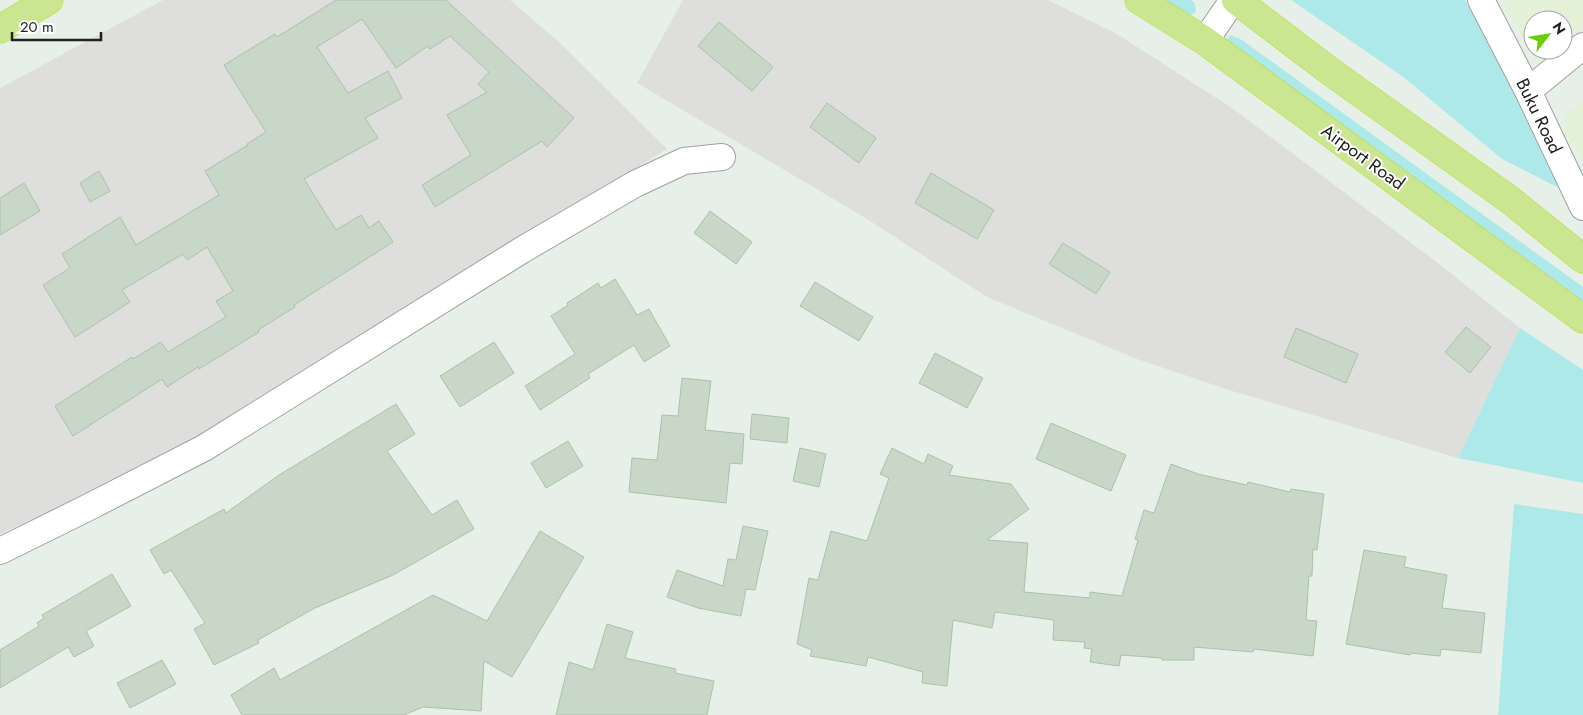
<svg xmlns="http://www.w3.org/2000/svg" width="1583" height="715" font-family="Jost,sans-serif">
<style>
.residential{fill:#dededd}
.commercial{fill:#e2f1d7}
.grass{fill:#aee9e9}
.building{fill:#c8d7c7;stroke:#aac2a9}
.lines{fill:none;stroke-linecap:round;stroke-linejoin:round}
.street-casing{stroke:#a1a1a1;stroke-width:28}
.highway-casing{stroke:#bcd929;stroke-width:29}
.street{stroke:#fff;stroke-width:26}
.highway{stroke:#cbe690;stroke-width:28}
.labels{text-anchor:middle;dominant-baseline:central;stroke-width:4;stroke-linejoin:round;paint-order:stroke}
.street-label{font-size:18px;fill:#202020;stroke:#fff}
</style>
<rect width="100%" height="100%" fill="#e7f0e8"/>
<path class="residential" d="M163,0H510L558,41L667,149L194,439L78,499L0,534V88Z
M683,0H1048L1117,34L1232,108L1434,260L1520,328L1458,458L1232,391L1137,359L987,297L864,217L637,83Z"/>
<path class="commercial" d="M1500,0H1583V29L1563,42V20H1533V50H1550L1535,59Z
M1583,102V160L1564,133L1566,113Z"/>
<path class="grass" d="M1159,0H1191L1194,2L1196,12L1187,17Z
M1291,0H1465L1514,89L1561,189L1502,159L1402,76Z
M1231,35L1242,40L1583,287V305L1226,40Z
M1520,328L1583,370V483L1458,458Z
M1514,504L1583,514V715H1498Z"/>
<path class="building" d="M336,0H446L574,118L547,147L542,141L435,207L422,185L471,155L447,115L487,92L478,84L489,72L450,36L430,49L428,46L396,68L362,19L317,47L348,93L388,71L402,98L365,118L378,138L304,179L336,230L361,215L369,228L379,221L393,242L294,305L295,307L258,330L259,332L199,369L198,367L167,387L162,379L73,436L55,406L132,357L133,359L161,342L168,352L226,317L216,301L233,291L207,247L187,260L183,254L122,290L130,302L75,337L43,285L70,268L62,254L120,217L136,245L219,195L205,171L248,145L247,144L266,132L224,65L275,34L277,37Z
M719,22L773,67L752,91L698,46Z
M827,103L876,138L859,163L810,127Z
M99,171L110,191L90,202L80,183Z
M931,173L994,210L977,239L915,203Z
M24,183L40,211L0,235V198Z
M710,211L752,242L736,264L694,233Z
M1063,243L1110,272L1096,294L1049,264Z
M615,279L637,315L649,309L670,346L644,362L634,345L588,374L590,378L540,410L525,386L575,354L551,316L568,305L567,303L598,283L601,288Z
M815,282L873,317L859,341L800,306Z
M1466,327L1491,347L1470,373L1445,352Z
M1296,328L1358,354L1346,383L1284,357Z
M494,342L514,373L460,407L440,376Z
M935,353L983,378L967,408L919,383Z
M682,378L711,381L705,430L744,434L742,464L730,463L726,503L629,492L632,458L657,460L662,415L678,416Z
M396,404L415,434L387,451L432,515L457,500L474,529L393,575L315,608L258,640L259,643L214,665L194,629L205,623L171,570L164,574L150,550L224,509L226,513L279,475Z
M752,414L789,418L787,443L750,439Z
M1051,423L1126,455L1111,491L1036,459Z
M568,441L583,466L546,488L531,463Z
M800,448L826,454L819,487L793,481Z
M892,448L924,464L928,454L953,466L949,475L1011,484L1029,509L987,540L1028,543L1024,592L1090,598V592L1122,596L1138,540L1135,539L1144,510L1154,513L1171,464L1198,474L1247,485L1248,482L1290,492L1291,489L1324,494L1317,550L1313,549L1312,576H1309L1306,620L1317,621L1313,656L1254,649L1253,652L1194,647V660H1162V658L1121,655L1119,666L1090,662L1092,649L1084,648L1085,642L1053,640L1054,620L995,612L992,628L953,620L947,686L922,683L923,672L868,657L866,666L810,656L812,650L797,644L809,578L818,580L831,531L867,541L889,478L880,474Z
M743,526L768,531L755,590L746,589L741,616L698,608L667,597L677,570L723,586L728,559L736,560Z
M540,531L584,557L512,677L484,661L481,711L423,707L404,715H242L231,695L274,668L280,680L433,595L487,621Z
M1364,550L1406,557L1404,567L1447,575L1442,608L1485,613L1481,653L1441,649L1440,656L1410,653V655L1346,644Z
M112,574L131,606L86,631L94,646L74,657L68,647L0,688V650L39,626L37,623L44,618L42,615Z
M607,624L633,632L625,658L676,669L675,673L714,681L707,715H556L569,662L593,670Z
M162,660L176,684L130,708L117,683Z"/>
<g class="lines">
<defs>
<path id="street" d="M1481,0L1528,91L1583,207
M1205,41L1233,0
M1528,91L1583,46
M0,551L89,507L204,448L522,250L635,184L684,161L722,157"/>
<path id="highway" d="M1139,0L1205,41L1583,319
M1236,0L1331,72L1510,200L1583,259
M0,29L49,0"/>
</defs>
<use href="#street" class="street-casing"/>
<use href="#highway" class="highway-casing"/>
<use href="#street" class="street"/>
<use href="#highway" class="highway"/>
</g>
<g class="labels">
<g class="street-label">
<text transform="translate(1539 116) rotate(64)">Buku Road</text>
<text transform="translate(1363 157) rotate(36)">Airport Road</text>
</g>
</g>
<g transform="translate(1548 35) rotate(59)"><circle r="24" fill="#ffffff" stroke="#a6a6a6"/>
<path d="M0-4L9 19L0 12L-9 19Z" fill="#67ce03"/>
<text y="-8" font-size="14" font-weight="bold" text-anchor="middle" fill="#202020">N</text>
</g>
<path d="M12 32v8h89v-8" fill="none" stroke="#202020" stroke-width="2.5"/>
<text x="20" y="32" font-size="15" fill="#202020" stroke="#ffffff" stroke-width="4" paint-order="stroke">20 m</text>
</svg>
